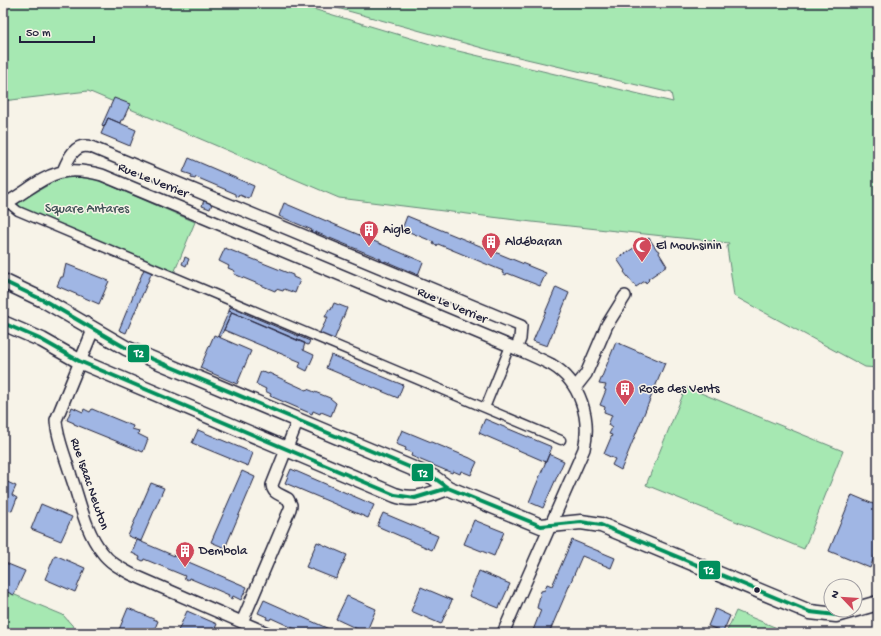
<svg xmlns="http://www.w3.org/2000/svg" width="881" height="636" font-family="'Gochi Hand',sans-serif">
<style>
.green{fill:#a6e8b2;stroke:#648576}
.building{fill:#a0b6e4;stroke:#22223b}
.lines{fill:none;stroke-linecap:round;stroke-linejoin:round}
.pedestrian-casing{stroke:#22223b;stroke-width:11}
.minor-casing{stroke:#22223b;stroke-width:14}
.tertiary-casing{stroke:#22223b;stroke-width:17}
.pedestrian{stroke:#f7f3e8;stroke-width:8}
.minor{stroke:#f7f3e8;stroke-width:11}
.tertiary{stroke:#f7f3e8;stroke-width:14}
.bus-1-casing{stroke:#f7f3e8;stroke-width:7}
.bus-1{stroke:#008f5c;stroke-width:4}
.bus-dot{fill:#22223b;stroke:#f7f3e8;stroke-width:1.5}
.labels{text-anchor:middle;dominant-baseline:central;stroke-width:3;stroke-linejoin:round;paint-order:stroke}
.street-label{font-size:13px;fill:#22223b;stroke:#f7f3e8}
.park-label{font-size:13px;fill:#435459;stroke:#f7f3e8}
.poi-label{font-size:13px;fill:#22223b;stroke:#f7f3e8;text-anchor:start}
.line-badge{stroke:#f7f3e8;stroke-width:1.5}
.badge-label{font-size:11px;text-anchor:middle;font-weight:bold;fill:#fff}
</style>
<rect width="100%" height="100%" fill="#f7f3e8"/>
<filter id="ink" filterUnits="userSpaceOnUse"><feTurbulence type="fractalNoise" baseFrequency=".025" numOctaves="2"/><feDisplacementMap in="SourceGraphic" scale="8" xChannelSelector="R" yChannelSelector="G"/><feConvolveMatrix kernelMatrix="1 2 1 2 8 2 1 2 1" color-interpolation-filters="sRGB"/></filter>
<g filter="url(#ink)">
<path class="green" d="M3,3H293L437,46L673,102L671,93L497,52L319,3H878V368L865,367L734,296L727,247L729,243L532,222L339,198L88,91L3,101Z
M68,177L93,178L195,222L172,278L12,212L10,207L57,180Z
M686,387L843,451L804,549L646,485Z
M3,590L63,615L79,633H3Z
M736,611L789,633H726Z"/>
<path class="building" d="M114,98L130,104L123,120H121L120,123L108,118L104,127L102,125Z
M108,118L136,130L130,146L101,134Z
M189,158L254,186L249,199L240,195L239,197L236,196V194L196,177L195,179L191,178L192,175L183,172Z
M204,200L212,204L210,209L202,206Z
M284,203L423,262L418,275L385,261L384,263L381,262V259L315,232V234L311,232L312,230L279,216Z
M407,216L546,273L540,286L507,273L506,275L502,273L503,271L438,244L437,246L433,244L434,242L402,229Z
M649,238L657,250L660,251L659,253L667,266L648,279L649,280L646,283L645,281L636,287L624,272L625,271L617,259Z
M225,248L293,275V277L300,280L295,293L284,289L283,291L276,289L275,291L234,274L235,271L228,268L229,266L219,261Z
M185,257L189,259L186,266L182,264Z
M66,264L109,281L99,304L57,286L61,277H63Z
M144,269L152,272L126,333L119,330Z
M556,287L569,293L547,346L533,341Z
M334,303L347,308L334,340L321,335L320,332L328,317H325L329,309L331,310Z
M230,307L310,341L308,345L229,311Z
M229,311L232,312L220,338L218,336Z
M232,312L305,343L303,350L314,355L307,371L299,367L301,362L224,330Z
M214,335L251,351L237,384L200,368Z
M616,342L665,363L621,470L612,465L615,459L604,454L612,435L609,434L612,428L608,425L612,415L604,412L605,407L600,405L606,390L604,389L606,385L599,384Z
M331,355L403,385L398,398L326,368Z
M261,371L268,374L269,373L306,390L307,389L330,398L336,403L331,416L321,412L320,414L313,411L312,414L270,396L271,394L265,391L266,389L256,384Z
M72,407L83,412L84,409L90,412L92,409L133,426L132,429L139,431L138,434L148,439L143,452L74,424V423L67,420Z
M485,419L552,447L546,462L479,433Z
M198,430L253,453L248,466L192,443Z
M402,430L470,458L477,462L471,475L461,471L460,474L453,471L452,473L411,456L412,453L405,450L406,448L396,444Z
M549,454L564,461L543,508L529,502Z
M291,469L374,505L368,518L285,483Z
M242,471L255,477L225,548L211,542Z
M3,480L16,486L12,495L17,498L12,511L3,509Z
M151,483L164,488L141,541L128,536Z
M852,495L878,506V547L870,568L829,551Z
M41,504L72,517L61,541L31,529Z
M383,513L438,536L432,550L377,526Z
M474,520L504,532L494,556L464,544Z
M137,540L247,587L241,600L233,596L232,599L228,597L229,595L189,578L188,580L184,578L185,576L144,559L143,561L139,559L140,557L132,553Z
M572,540L615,558L611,568L582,556L549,633H532L541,610L537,608L541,591L545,590L547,584L552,586Z
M317,542L347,555L336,579L306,567Z
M55,555L85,568L75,592L45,579Z
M3,562L25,571L14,595L3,590Z
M479,571L510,584L499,608L469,596Z
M421,587L452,600L441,624L411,611Z
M347,596L376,609L366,633L336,619Z
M264,600L329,629L327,633H304L271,618L270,620L266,619L267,617L258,613Z
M128,608L158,621L153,633L118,632Z
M715,609L730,616L723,632L708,626Z
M187,611L217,624L213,633H177Z"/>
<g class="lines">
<defs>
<path id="pedestrian" d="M7,202L18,211L561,440
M485,408L510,346"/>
<path id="minor" d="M63,171C68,159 75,142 91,147L521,326L520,339L516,349
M3,205C42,183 53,161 102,175L510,346C524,352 539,358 552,365C581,382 591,419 584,449L503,633
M93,330L56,420C57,439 66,458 71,476C80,501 85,531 102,552C109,562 120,568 131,574L267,633
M575,388L586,374L607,325L625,296
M242,622L290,509L291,505L288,499C280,494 273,494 272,485L298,420"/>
<path id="tertiary" d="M3,281L45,301L126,348L433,477L448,488L541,526L581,522L601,525L810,612L836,615L878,603
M3,323L42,340L79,361L395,495C413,502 430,495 448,488"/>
</defs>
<use href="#pedestrian" class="pedestrian-casing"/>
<use href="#minor" class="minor-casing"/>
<use href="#tertiary" class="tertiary-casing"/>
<use href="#pedestrian" class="pedestrian"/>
<use href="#minor" class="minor"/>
<use href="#tertiary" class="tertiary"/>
<defs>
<path id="bus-1" d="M3,281L45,301L126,348L433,477L448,488L541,526L581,522L601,525L810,612L836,615L854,610
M3,323L42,340L79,361L395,495L415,498L448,488L463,494"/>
</defs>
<use href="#bus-1" class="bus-1-casing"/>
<use href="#bus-1" class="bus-1"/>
</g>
</g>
<defs>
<symbol id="building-pin" viewBox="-11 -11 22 30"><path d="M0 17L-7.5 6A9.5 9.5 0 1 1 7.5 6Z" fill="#d1495b" stroke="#f7f3e8"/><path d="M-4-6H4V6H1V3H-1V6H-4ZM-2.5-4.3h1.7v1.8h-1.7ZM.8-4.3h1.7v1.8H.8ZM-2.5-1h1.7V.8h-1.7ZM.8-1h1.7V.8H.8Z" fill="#fff"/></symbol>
<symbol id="mosque-pin" viewBox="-11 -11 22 30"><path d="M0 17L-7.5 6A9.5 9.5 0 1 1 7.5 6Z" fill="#d1495b" stroke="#f7f3e8"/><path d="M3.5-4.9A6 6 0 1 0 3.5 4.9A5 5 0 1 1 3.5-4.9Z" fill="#fff"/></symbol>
</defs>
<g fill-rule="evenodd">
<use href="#building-pin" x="358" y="219" width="22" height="30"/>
<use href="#building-pin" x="480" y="231" width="22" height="30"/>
<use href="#mosque-pin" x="631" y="235" width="22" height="30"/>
<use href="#building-pin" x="614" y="378" width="22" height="30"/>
<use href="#building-pin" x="174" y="540" width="22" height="30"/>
</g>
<circle class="bus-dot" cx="757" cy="590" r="3.5"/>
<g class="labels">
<g class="street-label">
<text transform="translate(153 181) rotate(22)">Rue Le Verrier</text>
<text transform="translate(452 306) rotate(23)">Rue Le Verrier</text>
<text transform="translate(89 484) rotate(71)">Rue Isaac Newton</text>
</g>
<g class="park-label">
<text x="87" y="209">Square Antares</text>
</g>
<g class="poi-label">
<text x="383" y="230">Aigle</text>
<text x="505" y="242">Aldébaran</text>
<text x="656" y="246">El Mouhsinin</text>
<text x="639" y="389">Rose des Vents</text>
<text x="199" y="551">Dembola</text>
</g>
</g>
<g class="line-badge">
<rect x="127" y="344" width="23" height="19" rx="4" fill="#008f5c"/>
<rect x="411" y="463" width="23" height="19" rx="4" fill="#008f5c"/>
<rect x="698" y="560" width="23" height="20" rx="4" fill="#008f5c"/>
</g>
<g class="badge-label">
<text x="139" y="357">T2</text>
<text x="423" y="477">T2</text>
<text x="709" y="574">T2</text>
</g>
<rect width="881" height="636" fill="none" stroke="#f7f3e8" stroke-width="16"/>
<rect x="8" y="8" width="865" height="620" fill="none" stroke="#22223b" stroke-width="1.5" filter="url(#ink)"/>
<g transform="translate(843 598) rotate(295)"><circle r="19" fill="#f7f3e8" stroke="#a29fa3"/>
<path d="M0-3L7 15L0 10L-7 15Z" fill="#d1495b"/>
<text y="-6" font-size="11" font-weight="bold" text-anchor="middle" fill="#22223b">N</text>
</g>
<path d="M20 36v6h74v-6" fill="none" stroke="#22223b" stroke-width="2"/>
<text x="26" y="36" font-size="12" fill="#22223b" stroke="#f7f3e8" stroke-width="3" paint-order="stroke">50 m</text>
</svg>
